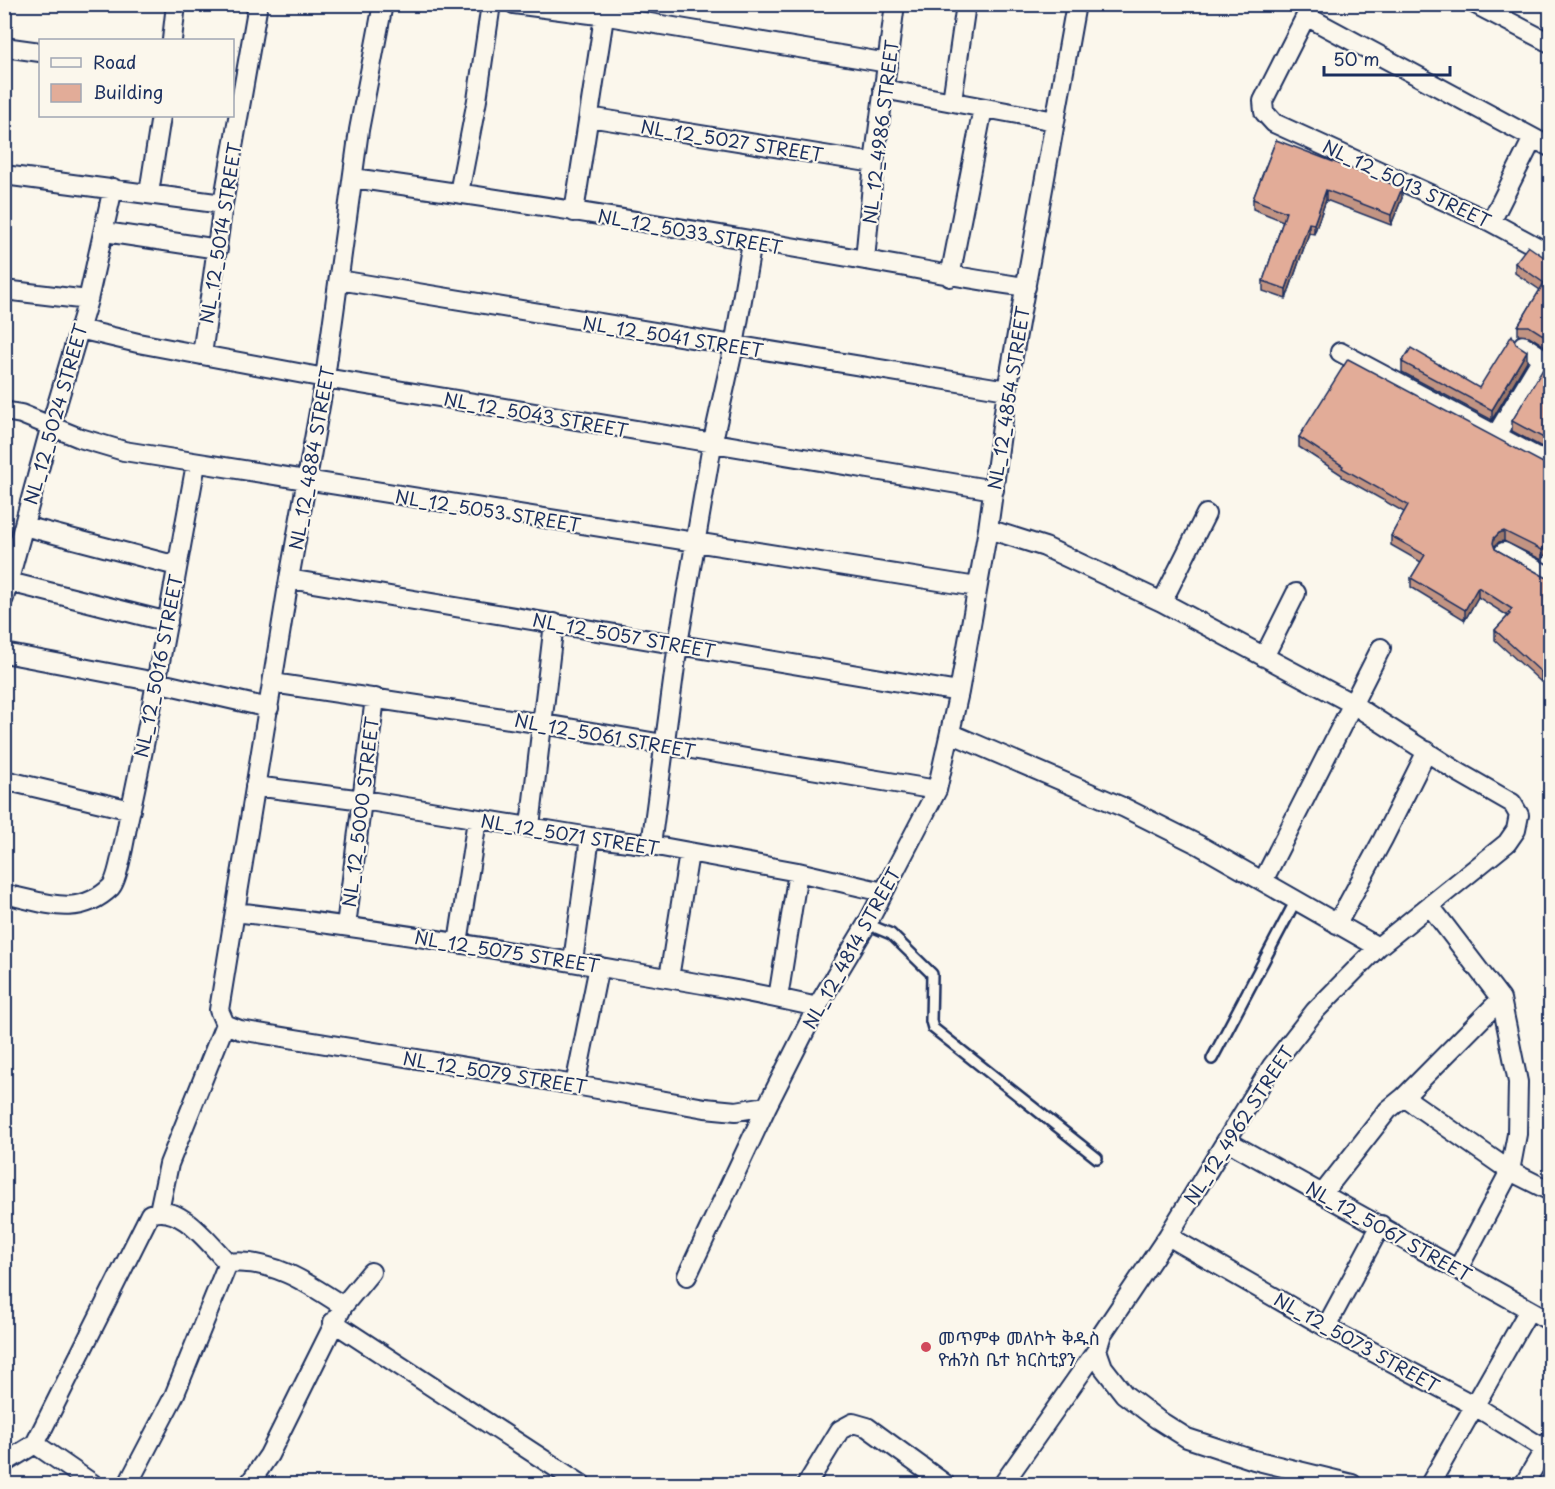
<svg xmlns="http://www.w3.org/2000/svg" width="1555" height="1489" font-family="'Playpen Sans','Noto Sans Ethiopic',sans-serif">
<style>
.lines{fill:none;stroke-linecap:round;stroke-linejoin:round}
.lane-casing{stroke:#1b2f5e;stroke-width:14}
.street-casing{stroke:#1b2f5e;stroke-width:22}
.lane{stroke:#fbf7ec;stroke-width:9}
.street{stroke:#fbf7ec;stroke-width:18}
.wall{fill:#c29483;stroke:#1b2f5e;stroke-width:1.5}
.shaded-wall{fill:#9e786a;stroke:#1b2f5e;stroke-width:1.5}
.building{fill:#e2ac98;stroke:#1b2f5e;stroke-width:1.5}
.poi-dot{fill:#d1495b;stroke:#fbf7ec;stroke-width:2}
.labels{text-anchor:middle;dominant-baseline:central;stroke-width:4.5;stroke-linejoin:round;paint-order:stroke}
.street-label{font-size:18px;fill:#1b2f5e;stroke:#fbf7ec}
.poi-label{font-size:18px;fill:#1b2f5e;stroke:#fbf7ec;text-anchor:start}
</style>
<rect width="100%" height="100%" fill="#fbf7ec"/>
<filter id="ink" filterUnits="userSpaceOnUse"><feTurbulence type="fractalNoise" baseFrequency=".0167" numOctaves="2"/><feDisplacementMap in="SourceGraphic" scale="12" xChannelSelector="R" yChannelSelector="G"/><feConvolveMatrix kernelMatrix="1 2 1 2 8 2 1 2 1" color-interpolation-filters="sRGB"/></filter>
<g filter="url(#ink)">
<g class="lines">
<defs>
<path id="lane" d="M867,924L891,934L932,974L931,1021L933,1028L1097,1158
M1212,1059L1296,900"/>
<path id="street" d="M514,4L614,17L888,63
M1312,4L1263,101L1264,112L1274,123L1491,222L1550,254
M1475,4L1550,43
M1306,16L1550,147
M172,40L176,4
M4,47L40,52
M883,89L1055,121
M952,101L966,4
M589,117L874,163
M4,175L223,204
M353,178C524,202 695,230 865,260C919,269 972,280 1026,287
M149,193L161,116
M459,193L477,100L491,4
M574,212L604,17
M1491,222L1533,138
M105,232L218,249
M865,260L874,163L895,4
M950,277L983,108
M339,280L1007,390
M4,290L88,300
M79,329L138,343L325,378L994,490
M1523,345L1550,363
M1340,352L1550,464
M202,355L223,204L258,4
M4,411L21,414L80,438L124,451L977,587
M1496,435L1542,358
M24,526L177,566
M988,529L1045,547L1162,602L1351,703L1458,772L1512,803L1519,815L1516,830L1507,843L1378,947L1315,1011L1272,1066L1168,1236L1102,1334L1097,1350L1003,1484
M1504,552L1550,577
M289,579L959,692
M9,582L168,622
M4,598L51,425L88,300L113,188
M1162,602L1206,514
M4,653L156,682L269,708
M1264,657L1296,593
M273,683L543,724L937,790
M950,733L1125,808L1199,845L1378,947
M4,780L131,810
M255,786L363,800L590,837L651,845L798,872L883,892
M530,826L554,623
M651,845L678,644L712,445L734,346L752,242
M1263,881L1381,648
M4,894C44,902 78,919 111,887C119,878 126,831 129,817C155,700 174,582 196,464
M1430,906L1501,999L1518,1082L1517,1134L1510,1171L1458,1269
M235,912C361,927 487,947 612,969C680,980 749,991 817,1007
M1337,924L1383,839L1427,751
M346,926L375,698
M458,943L477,820
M573,961L590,837
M669,978L689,853
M778,998L798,872
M225,1024L240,1030L575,1085L705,1108L736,1111L767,1106
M575,1085L599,966
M1404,1097L1510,1171L1550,1191
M1227,1141L1550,1321
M1323,1193L1388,1110L1404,1097L1501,999
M159,1211L169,1164L225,1024L219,1010L289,579L325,378L359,130L383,4
M1168,1236L1326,1327L1475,1406L1546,1450
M228,1263C271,1258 308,1283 343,1306L269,1455L249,1484
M687,1276L767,1106L817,1007L867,924L937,790L959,692L988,529L1007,390L1076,4
M343,1306L371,1272
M333,1322L581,1484
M1326,1327L1381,1225
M1097,1350L1103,1367L1124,1394L1157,1419L1187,1438L1254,1460L1352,1484
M35,1444L93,1484
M4,1463L35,1444L150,1214C180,1202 209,1244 228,1263
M128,1484L174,1396L228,1263
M807,1484L840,1430L853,1423L867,1427L945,1484
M1430,1484L1529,1310
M1524,1484L1550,1440"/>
</defs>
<use href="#lane" class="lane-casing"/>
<use href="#street" class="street-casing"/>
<use href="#lane" class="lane"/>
<use href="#street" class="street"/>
</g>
<path class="wall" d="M1276,140L1402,198L1391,225L1326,200L1314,234L1309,233L1286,299L1263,291V281L1283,221L1253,209V199Z
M1551,262V350L1529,336L1518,335V326L1540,290L1515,273V263Z
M1516,344L1527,361L1492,420L1402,372V362L1479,388Z
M1551,364V452L1512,431V421Z
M1299,437L1551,466V546L1542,560L1504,541L1499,542L1494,547L1495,549L1545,577L1551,579V673L1550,672L1541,682L1495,640V630L1508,616L1478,597L1465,620L1411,587V578L1421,562L1391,545V536L1404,512L1342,477V475L1299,447Z"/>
<path class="shaded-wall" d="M1402,188V198L1391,225V215Z
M1326,190V200L1314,234V224Z
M1309,223V233L1286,299V289Z
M1527,351V361L1492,420V410Z
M1504,531V541L1499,542L1494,547L1493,543L1494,538L1499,533Z
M1551,536V546L1542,560V550Z
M1478,587V597L1465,620V610Z
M1550,663V672L1541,682V672Z"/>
<path class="building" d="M1276,140L1402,188L1391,215L1326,190L1314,224L1309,223L1286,289L1263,281L1286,212L1253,199Z
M1528,246L1551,262V340L1529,326H1518L1544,283L1515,263Z
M1512,335L1516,344L1527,351L1492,410L1402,362L1411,348L1479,388Z
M1348,359L1545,464L1551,466V536L1542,550L1504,531L1499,533L1494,538L1493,543L1495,549L1545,577L1551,579V663H1550L1541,672L1495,630L1510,614L1508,613L1512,609L1478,587L1465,610L1411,578L1425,555L1391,536L1408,505L1342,468L1343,466L1299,437Z
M1546,364H1551V442L1512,421Z"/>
</g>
<circle class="poi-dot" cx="926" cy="1347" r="6"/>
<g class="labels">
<g class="street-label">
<text transform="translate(880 132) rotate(-83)">NL_12_4986 STREET</text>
<text transform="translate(732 140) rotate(9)">NL_12_5027 STREET</text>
<text transform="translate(1407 183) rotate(25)">NL_12_5013 STREET</text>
<text transform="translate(690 231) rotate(10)">NL_12_5033 STREET</text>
<text transform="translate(220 233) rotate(-81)">NL_12_5014 STREET</text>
<text transform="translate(673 336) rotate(9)">NL_12_5041 STREET</text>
<text transform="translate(1008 398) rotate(-81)">NL_12_4854 STREET</text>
<text transform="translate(55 414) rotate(-74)">NL_12_5024 STREET</text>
<text transform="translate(536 414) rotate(10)">NL_12_5043 STREET</text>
<text transform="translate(311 458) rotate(-80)">NL_12_4884 STREET</text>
<text transform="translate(488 510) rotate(9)">NL_12_5053 STREET</text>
<text transform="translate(624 635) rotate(10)">NL_12_5057 STREET</text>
<text transform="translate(158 666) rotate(-79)">NL_12_5016 STREET</text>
<text transform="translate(605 735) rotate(10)">NL_12_5061 STREET</text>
<text transform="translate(360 812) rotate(-83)">NL_12_5000 STREET</text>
<text transform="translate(570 834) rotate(9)">NL_12_5071 STREET</text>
<text transform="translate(851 948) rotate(-61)">NL_12_4814 STREET</text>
<text transform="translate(507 951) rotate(9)">NL_12_5075 STREET</text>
<text transform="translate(495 1072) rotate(9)">NL_12_5079 STREET</text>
<text transform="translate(1238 1125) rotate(-57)">NL_12_4962 STREET</text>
<text transform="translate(1389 1231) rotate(29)">NL_12_5067 STREET</text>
<text transform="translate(1357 1342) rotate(29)">NL_12_5073 STREET</text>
</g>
<g class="poi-label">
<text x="938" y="1337">መጥምቀ መለኮት ቅዱስ<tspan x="938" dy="21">ዮሐንስ ቤተ ክርስቲያን</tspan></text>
</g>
</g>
<rect width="1555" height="1489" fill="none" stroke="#fbf7ec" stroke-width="24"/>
<rect x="12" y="12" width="1531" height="1465" fill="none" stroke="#1b2f5e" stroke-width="2" filter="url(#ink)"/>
<rect x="39" y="39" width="195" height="78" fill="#fbf7ec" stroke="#a1a7b3" stroke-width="1.5"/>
<rect x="51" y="58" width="30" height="9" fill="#fbf7ec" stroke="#a1a7b3" stroke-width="1.5"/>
<text x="93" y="69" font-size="18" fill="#1b2f5e">Road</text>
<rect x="51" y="84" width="30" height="18" fill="#e2ac98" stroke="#a1a7b3" stroke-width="1.5"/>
<text x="93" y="99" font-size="18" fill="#1b2f5e">Building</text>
<path d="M1324 66v9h126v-9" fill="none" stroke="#1b2f5e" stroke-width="3"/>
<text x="1333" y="66" font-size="18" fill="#1b2f5e" stroke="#fbf7ec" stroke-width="4.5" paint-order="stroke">50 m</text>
</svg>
